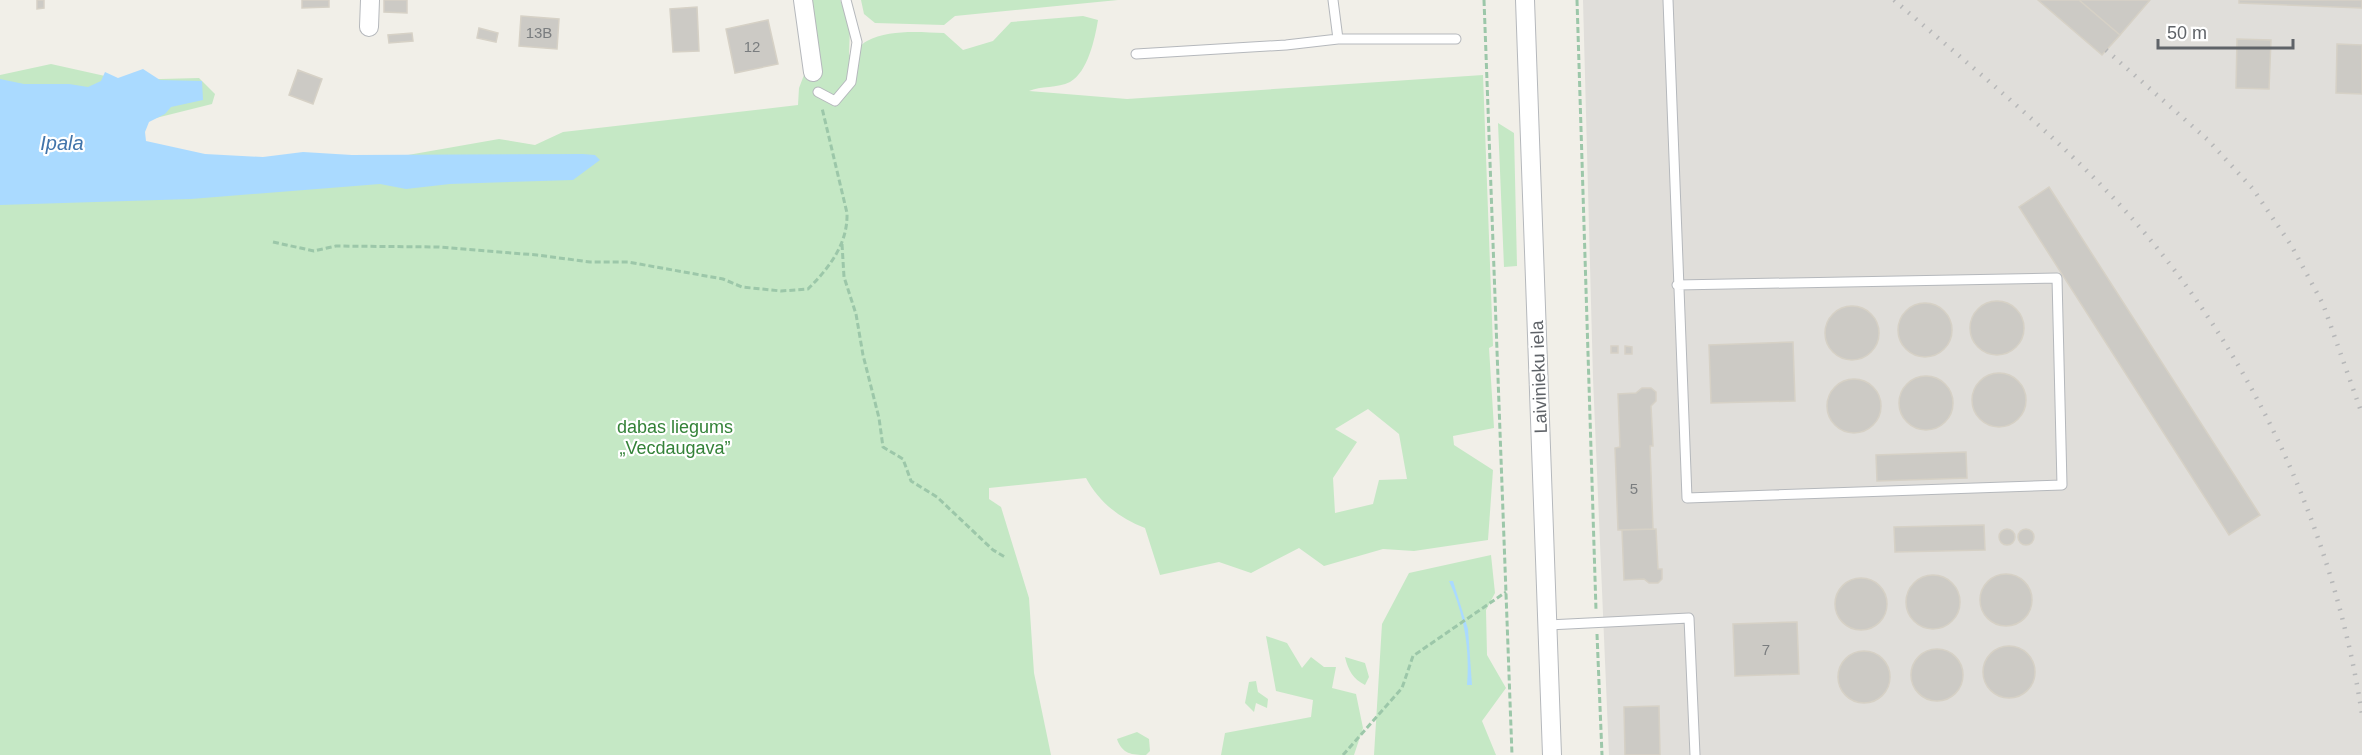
<svg xmlns="http://www.w3.org/2000/svg" width="2362" height="755" font-family="Helvetica,sans-serif">
<style>
.industrial{fill:#e0deda}
.green{fill:#c5e8c5;fill-rule:evenodd}
.water{fill:#aadaff}
.building{fill:#cccac5;stroke:#d6d1c6;stroke-width:1.5}
.lines{fill:none;stroke-linecap:round;stroke-linejoin:round}
.lane-casing{stroke:#b5b8bc;stroke-width:11}
.street-casing{stroke:#b5b8bc;stroke-width:20}
.path{stroke:#9cc7a9;stroke-width:3;stroke-dasharray:6 3;stroke-linecap:butt}
.lane{stroke:#fff;stroke-width:9}
.street{stroke:#fff;stroke-width:18}
.rail{stroke:#b6b7b8;stroke-width:4.5;stroke-dasharray:1.5 8;stroke-linecap:butt}
.labels{text-anchor:middle;dominant-baseline:central;stroke-width:4.5;stroke-linejoin:round;paint-order:stroke}
.number-label{font-size:15px;fill:#7a7d7f}
.street-label{font-size:18px;fill:#5f6368;stroke:#fff}
.park-label{font-size:18px;fill:#348238;stroke:#fff}
.water-label{font-size:20px;font-style:italic;fill:#4174aa;stroke:#fff}
</style>
<rect width="100%" height="100%" fill="#f1efe8"/>
<path class="industrial" d="M1583,0H2362V755H1609L1593,378Z"/>
<path class="green" d="M808,0H840L850,26L849,55C856,51 861,44 867,41C889,29 920,32 944,33L963,50L993,41L1011,22L1083,16L1098,20C1095,38 1088,72 1070,82C1058,88 1040,86 1029,91L1127,99L1483,75L1493,346L1489,348L1494,428L1453,436L1454,445L1493,470L1488,540L1414,551L1383,549L1324,566L1299,548L1251,573L1219,562L1160,575L1145,528C1119,518 1099,502 1086,478L989,488V499L1001,507L1029,598L1034,673L1051,755H0V75L51,64L123,80L199,78L215,94L212,104L148,120L138,131L145,143L169,157L351,165L499,139L535,145L563,132L798,105L799,88L809,62ZM1368,409L1399,434L1407,479L1379,480L1373,504L1335,513L1333,478L1357,442L1335,429Z
M861,0H1118L955,16L944,25L875,23L864,14Z
M1498,123L1514,133L1517,266L1504,267Z
M1491,555L1495,593L1486,610L1487,655L1506,688L1482,721L1496,755H1374L1382,624L1409,573Z
M1266,636L1287,643L1302,668L1311,657L1324,667H1336L1332,688L1356,694L1363,728L1354,755H1221L1225,733L1311,717L1313,700L1276,691Z
M1345,657L1365,663L1369,677L1365,685C1353,679 1348,670 1345,657Z
M1256,681L1258,692L1268,699L1267,708L1256,703L1254,712L1245,703L1249,682Z
M1137,732L1149,739L1150,751L1146,755C1132,755 1122,754 1117,739Z"/>
<path class="water" d="M143,69L160,80L202,81L203,100L171,107L165,114L149,122L145,132L146,141L205,154L263,157L303,152L352,155L583,154L595,155L600,160L573,180L450,184L406,189L380,184L191,199L0,205V79L24,84H69L88,87L101,81L105,72L118,78Z
M1449,581H1453L1468,629L1472,685H1467C1470,648 1464,614 1449,581Z"/>
<path class="building" d="M37,0H44V8L37,9Z
M302,0H329V7L302,8Z
M384,0H407V13L384,12Z
M2038,0H2079L2120,35L2102,55Z
M2079,0H2150L2120,35Z
M2239,0H2362V8L2239,3Z
M697,7L699,51L673,52L670,9Z
M521,16L559,19L557,49L519,46Z
M768,20L778,64L735,73L726,29Z
M479,28L498,33L496,42L477,38Z
M412,33L413,41L389,43L388,35Z
M2237,39L2271,40L2269,89L2236,88Z
M2337,44L2362,45V94L2336,93Z
M298,70L322,79L313,104L289,95Z
M2049,187L2260,515L2229,535L2019,207Z
M1970 328a27 27 0 1 1 54 0a27 27 0 1 1-54 0Z
M1898 330a27 27 0 1 1 54 0a27 27 0 1 1-54 0Z
M1825 333a27 27 0 1 1 54 0a27 27 0 1 1-54 0Z
M1793,342L1795,401L1711,403L1709,345Z
M1611,346H1618V353H1611Z
M1625,346L1632,347V354H1625Z
M1972 400a27 27 0 1 1 54 0a27 27 0 1 1-54 0Z
M1899 403a27 27 0 1 1 54 0a27 27 0 1 1-54 0Z
M1827 406a27 27 0 1 1 54 0a27 27 0 1 1-54 0Z
M1642,388H1651L1656,392V401L1651,406L1653,446H1650L1653,529L1618,530L1615,448L1620,447L1618,394L1636,393Z
M1966,452L1967,478L1877,481L1876,455Z
M1984,525L1985,550L1895,552L1894,527Z
M2018 537a8 8 0 1 1 16 0a8 8 0 1 1-16 0Z
M1999 537a8 8 0 1 1 16 0a8 8 0 1 1-16 0Z
M1656,529L1658,569H1662V579L1658,583H1649L1644,579L1624,580L1622,530Z
M1980 600a26 26 0 1 1 52 0a26 26 0 1 1-52 0Z
M1906 602a27 27 0 1 1 54 0a27 27 0 1 1-54 0Z
M1835 604a26 26 0 1 1 52 0a26 26 0 1 1-52 0Z
M1797,622L1799,674L1735,676L1733,624Z
M1983 672a26 26 0 1 1 52 0a26 26 0 1 1-52 0Z
M1911 675a26 26 0 1 1 52 0a26 26 0 1 1-52 0Z
M1838 677a26 26 0 1 1 52 0a26 26 0 1 1-52 0Z
M1659,706L1660,755H1625L1624,707Z"/>
<g class="lines">
<defs>
<path id="lane" d="M1668,0L1687,498L2062,485L2057,278L1677,285
M1338,39H1456
M1136,54L1286,45L1338,39L1333,0
M818,92L835,101L851,82L857,42L846,0
M1548,625L1689,618L1695,755"/>
<path id="street" d="M803,0L813,72
M1525,0L1552,755
M369,27L370,0"/>
</defs>
<use href="#lane" class="lane-casing"/>
<use href="#street" class="street-casing"/>
<path class="path" d="M1484,0L1512,755
M1577,0L1596,610
M273,242L314,251L336,246L438,247L537,255L590,262H628L723,279L742,287L781,291L808,289C829,268 848,244 847,213L822,108
M842,244L844,277L856,314L863,355L879,418L883,447L903,459L911,481L937,497L993,550L1005,557
M1597,634L1602,755
M1343,755L1402,688L1413,656L1506,592"/>
<use href="#lane" class="lane"/>
<use href="#street" class="street"/>
<path class="rail" d="M1894,0C1963,60 2034,117 2098,182C2240,326 2331,515 2362,714
M2106,50L2208,140L2253,189L2291,245L2323,304L2362,414"/>
</g>
<g class="labels">
<g class="number-label">
<text x="539" y="32">13B</text>
<text x="752" y="46">12</text>
<text x="1634" y="488">5</text>
<text x="1766" y="649">7</text>
</g>
<g class="street-label">
<text transform="translate(1539 377) rotate(-92)">Laivinieku iela</text>
</g>
<g class="park-label">
<text x="675" y="427">dabas liegums<tspan x="675" dy="21">„Vecdaugava”</tspan></text>
</g>
<g class="water-label">
<text x="62" y="143">Ipala</text>
</g>
</g>
<path d="M2158 39v9h135v-9" fill="none" stroke="#5f6368" stroke-width="3"/>
<text x="2167" y="39" font-size="18" fill="#5f6368" stroke="#ffffff" stroke-width="4.5" paint-order="stroke">50 m</text>
</svg>
